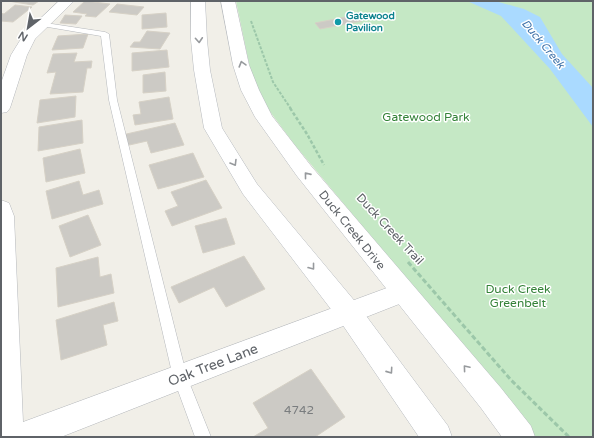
<svg xmlns="http://www.w3.org/2000/svg" width="594" height="438" font-family="'Varela Round',sans-serif">
<style>
.green{fill:#c5e8c5}
.water{fill:#aadaff}
.building{fill:#cccac5;stroke:#d6d1c6}
.lines{fill:none;stroke-linecap:round;stroke-linejoin:round}
.service-casing{stroke:#b5b8bc;stroke-width:1}
.minor-casing{stroke:#b5b8bc;stroke-width:1}
.secondary-casing{stroke:#b6babf;stroke-width:1}
.path-far2{stroke:#9cc7a9;stroke-width:2;stroke-dasharray:3 1.5;stroke-linecap:butt}
.path-far1{stroke:#9cc7a9;stroke-width:2.5;stroke-dasharray:3.5 2;stroke-linecap:butt}
.path{stroke:#9cc7a9;stroke-width:3;stroke-dasharray:5 2.5;stroke-linecap:butt}
.service{fill:#fff;fill-rule:evenodd}
.minor{fill:#fff;fill-rule:evenodd}
.secondary{fill:#fff;fill-rule:evenodd}
.oneway{stroke:#979a9d}
.culture-dot{fill:#0f9aa8;stroke:#fff;stroke-width:1.5}
.labels{text-anchor:middle;dominant-baseline:central;stroke-width:3;stroke-linejoin:round;paint-order:stroke}
.far-culture-label{font-size:10px;font-weight:bold;fill:#0d838f;stroke:#fff;text-anchor:start}
.far-water-label{font-size:11px;font-style:italic;fill:#4174aa;stroke:#fff}
.park-label{font-size:12px;fill:#348238;stroke:#fff}
.street-label{font-size:12px;fill:#5f6368;stroke:#fff}
.near-number-label{font-size:12px;fill:#7a7d7f}
.near-street-label{font-size:14px;fill:#5f6368;stroke:#fff}
</style>
<rect width="100%" height="100%" fill="#f1efe8"/>
<path class="green" d="M236,1H593V437H534L492,382L294,144L268,109L258,91L251,73Z"/>
<path class="water" d="M467,1H495L524,9L540,17L562,54L593,88V127L550,69L501,16Z"/>
<path class="building" d="M8,1H39L33,5Z
M85,1L110,4L96,17L85,16L87,14L73,12Z
M117,4L144,7L137,15L109,12Z
M15,5L32,7L13,22L1,21V13L4,14Z
M166,13L167,27L142,29V15Z
M65,15L82,16L76,24L60,23Z
M356,15L362,21L320,29L315,23Z
M147,31L170,33L160,49L130,47L134,42H140Z
M88,34L83,48L52,50L58,36Z
M167,50L169,67L132,71V53Z
M77,53L74,62L92,61L91,68H87L83,92L50,94L56,72L47,73L53,54Z
M165,72L166,91L143,93V75Z
M76,96L75,117L37,123L40,100Z
M169,97L173,119L135,125L133,115L141,114L139,102Z
M82,120L83,143L38,151L39,127Z
M175,123L184,145L151,153L147,141L125,146L122,135Z
M80,149L85,173L46,182L43,158Z
M193,153L204,177L158,189L149,165Z
M206,180L222,208L172,226L165,211L178,206L171,192Z
M79,181L83,195L99,190L103,204L52,219L46,191Z
M88,215L101,245L70,257L59,226Z
M226,218L235,244L203,253L195,226Z
M244,256L265,289L226,307L214,287L179,303L171,287Z
M98,257L100,277L111,274L114,293L58,307L56,268Z
M114,302L118,321L103,325L107,345L61,360L56,320Z
M311,369L345,417L315,437H253L268,428L253,403Z"/>
<g class="lines">
<defs>
<path id="service" d="M39,22L105,32L109,34L117,100L187,377L211,437H195L173,377L109,100L101,36L42,26L38,24Z"/>
<path id="minor" d="M59,1H74L35,39L27,55L10,108L7,112L1,113V83L11,55L24,34Z
M1,200L9,203L14,216L23,422L403,282L412,285L415,292L412,299L61,437H1Z"/>
<path id="secondary" d="M191,1H205L207,40L210,70L222,128L257,184L358,305L448,426L452,437H419L340,321L243,194L204,128L194,70L191,40Z
M221,1H235L249,65L259,90L272,116L311,166L501,388L531,426L535,437H502L481,408L297,176L255,117L241,90L233,65Z"/>
</defs>
<use href="#service" class="service-casing"/>
<use href="#minor" class="minor-casing"/>
<use href="#secondary" class="secondary-casing"/>
<path class="path-far2" d="M251,21L273,82L291,109"/>
<path class="path-far1" d="M290,108L307,134L324,165"/>
<path class="path" d="M408,262L511,380L569,437"/>
<use href="#service" class="service"/>
<use href="#minor" class="minor"/>
<use href="#secondary" class="secondary"/>
</g>
<defs><path id="oneway-chevron" d="M-2-3.5L2.5 0L-2 3.5" fill="none" stroke-width="1.6" stroke-linecap="round" stroke-linejoin="round"/></defs>
<g class="oneway">
<use href="#oneway-chevron" transform="translate(199 40) rotate(86)"/>
<use href="#oneway-chevron" transform="translate(242 64) rotate(-106)"/>
<use href="#oneway-chevron" transform="translate(234 163) rotate(59)"/>
<use href="#oneway-chevron" transform="translate(307 175) rotate(-129)"/>
<use href="#oneway-chevron" transform="translate(312 267) rotate(52)"/>
<use href="#oneway-chevron" transform="translate(466 368) rotate(-130)"/>
<use href="#oneway-chevron" transform="translate(390 371) rotate(55)"/>
</g>
<circle class="culture-dot" cx="338" cy="22" r="4"/>
<g class="labels">
<g class="far-culture-label">
<text x="346" y="16">Gatewood<tspan x="346" dy="12">Pavilion</tspan></text>
</g>
<g class="far-water-label">
<text transform="translate(543 44) rotate(50)">Duck Creek</text>
</g>
<g class="park-label">
<text x="426" y="117">Gatewood Park</text>
<text x="518" y="289">Duck Creek<tspan x="518" dy="14">Greenbelt</tspan></text>
</g>
<g class="street-label">
<text transform="translate(390 229) rotate(47)">Duck Creek Trail</text>
<text transform="translate(352 230) rotate(51)">Duck Creek Drive</text>
</g>
<g class="near-number-label">
<text x="299" y="410">4742</text>
</g>
<g class="near-street-label">
<text transform="translate(213 365) rotate(-21)">Oak Tree Lane</text>
</g>
</g>
<rect width="594" height="438" fill="none" stroke="#5f6368" stroke-width="4"/>
<g transform="translate(28 28) rotate(211)" stroke="#ffffff" stroke-width="3" paint-order="stroke">
<path d="M0-3L7 15L0 10L-7 15Z" fill="#5f6368"/>
<text y="-6" font-size="11" font-weight="bold" text-anchor="middle" fill="#5f6368">N</text>
</g>
</svg>
